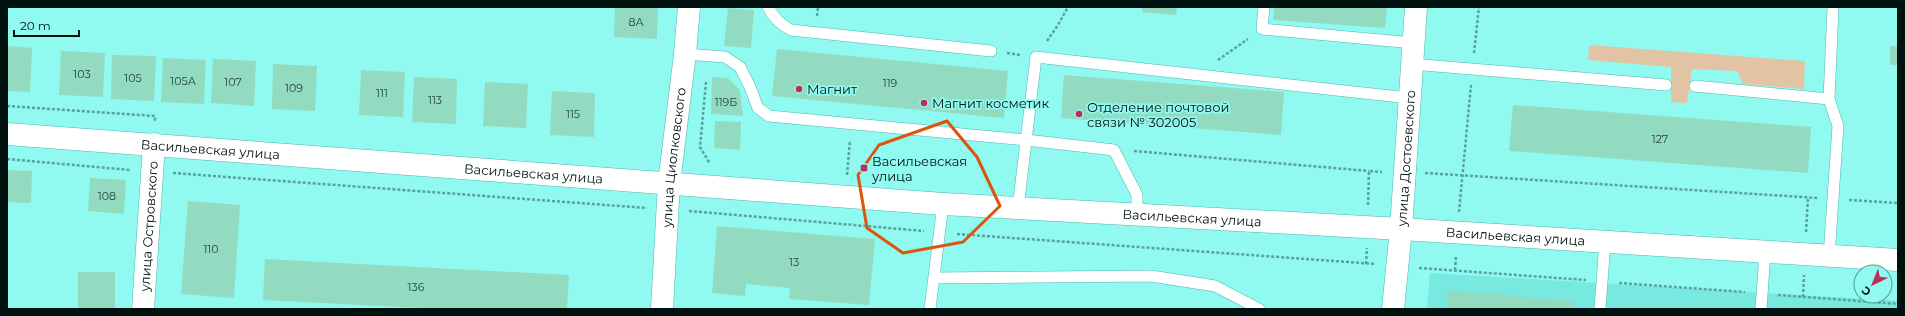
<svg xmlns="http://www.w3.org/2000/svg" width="1905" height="316" font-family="Montserrat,sans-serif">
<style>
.built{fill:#77e9e0}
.green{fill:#e2c4a4}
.building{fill:#93dbc0}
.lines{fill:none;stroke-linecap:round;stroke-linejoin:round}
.lane-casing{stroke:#4cb8b0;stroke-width:12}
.street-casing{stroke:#4cb8b0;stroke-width:23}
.secondary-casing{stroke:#4cb8b0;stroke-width:23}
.path{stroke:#5aa29c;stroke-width:2.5;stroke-dasharray:3 2;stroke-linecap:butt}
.lane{stroke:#fff;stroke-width:11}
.street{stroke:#fff;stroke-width:22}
.secondary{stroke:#fff;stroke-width:22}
.marked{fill:none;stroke:#dc550c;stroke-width:3;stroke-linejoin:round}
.poi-dot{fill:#bc2d57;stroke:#90f9f0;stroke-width:1.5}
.labels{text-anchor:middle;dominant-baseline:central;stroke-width:3.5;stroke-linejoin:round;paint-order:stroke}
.number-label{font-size:11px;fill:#25443c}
.poi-label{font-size:13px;fill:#001210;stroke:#90f9f0;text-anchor:start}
.street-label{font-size:13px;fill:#001210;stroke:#90f9f0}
</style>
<rect width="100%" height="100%" fill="#90f9f0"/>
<path class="built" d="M1430,273L1898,301V309H1427Z"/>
<path class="green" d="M1589,45L1805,61L1804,89L1743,84L1737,71L1692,69L1687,103L1671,102V67L1588,60Z"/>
<path class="building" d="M615,7H658L657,39L614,37Z
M1142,7H1177L1176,15L1142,12Z
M1274,7H1387L1385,28L1273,20Z
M728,8L754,10L751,48L724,46Z
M7,46L32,48L30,92L7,91Z
M1890,46H1898V65H1890Z
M777,49L1008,71L1004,118L772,96Z
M61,51L105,53L103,97L59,95Z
M112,55L156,56L154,101L111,99Z
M163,58L206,60L204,104L161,102Z
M213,59L256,61L254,106L211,103Z
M273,64L317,66L315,111L272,109Z
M361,70L405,72L403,117L359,115Z
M1064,75L1284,92L1281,135L1061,118Z
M414,77L457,79L456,124L412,122Z
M712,77L728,78L740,90L743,116L711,114Z
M485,82L528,84L526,128L483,126Z
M552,91L595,93L594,137L550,135Z
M1513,105L1811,127L1808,173L1509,151Z
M715,121L741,122L740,150L714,148Z
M7,170L32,171L31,203L7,202Z
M90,178L126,180L124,214L88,211Z
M188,201L240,205L234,298L181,294Z
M717,226L875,239L869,305L789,299L790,288L746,284L745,296L712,293Z
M265,259L569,275L567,309H440L263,300Z
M78,272H115V309H78Z
M1448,290L1574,301L1573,309H1447Z"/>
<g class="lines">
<defs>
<path id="lane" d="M768,7C774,18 780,24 791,30L991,51
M1264,7L1262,29L1413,43
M685,54L725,57L740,67L750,87L758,108L769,116L1026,140L1114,150L1137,195V215
M1411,64L1666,85
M1695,86L1829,99
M1018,208L1036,57L1409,98
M1829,256L1838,126L1829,99L1833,7
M934,278L1151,276L1215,286L1259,309
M930,309L943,204
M1600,309L1605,242
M1761,309L1765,252"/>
<g id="street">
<path id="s1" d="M143,309L154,144"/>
<path d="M1393,309L1401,229"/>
</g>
<g id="secondary">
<path id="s2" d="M7,134L943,204L1401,229L1898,260"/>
<path id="s3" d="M1401,229L1416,7"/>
<path id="s4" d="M662,309L669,183L685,54L689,7"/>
</g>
</defs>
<use href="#lane" class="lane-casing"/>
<use href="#street" class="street-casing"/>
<use href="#secondary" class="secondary-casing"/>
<path class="path" d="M817,16L818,7
M1047,41L1058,25L1068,7
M1007,53L1020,55
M1474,53L1479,7
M1218,60L1248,39
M706,82L700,147L710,164
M7,106L155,116V122
M1134,151L1369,171
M7,159L130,170
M173,173L647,208
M1425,173L1818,198
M847,175L850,140
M1849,200L1898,203
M1368,205L1369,171L1382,172
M689,211L924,231
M1459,212L1471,85
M1806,232L1808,197
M957,234L1376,264
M1366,264L1367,248
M1419,268L1586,280
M1455,270L1456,255
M1619,283L1745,292
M1778,295L1898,304
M1803,297L1804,275"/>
<use href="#lane" class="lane"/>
<use href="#street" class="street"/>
<use href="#secondary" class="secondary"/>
</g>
<path class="marked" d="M947,121L977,157L1000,206L963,242L903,253L867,228L858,175L879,145Z"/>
<g class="poi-dot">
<circle cx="799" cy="89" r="4"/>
<circle cx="924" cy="103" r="4"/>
<circle cx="1079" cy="114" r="4"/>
<rect x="860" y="164" width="8" height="8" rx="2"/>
</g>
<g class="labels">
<g class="number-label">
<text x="636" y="22">8А</text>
<text x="82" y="74">103</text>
<text x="133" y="78">105</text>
<text x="183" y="81">105А</text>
<text x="233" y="82">107</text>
<text x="890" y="83">119</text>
<text x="294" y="88">109</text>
<text x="382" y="93">111</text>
<text x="435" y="100">113</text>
<text x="726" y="102">119Б</text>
<text x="573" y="114">115</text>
<text x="1660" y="139">127</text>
<text x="107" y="196">108</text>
<text x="211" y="249">110</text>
<text x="794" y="262">13</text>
<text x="416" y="287">136</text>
</g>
<g class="poi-label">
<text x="807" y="89">Магнит</text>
<text x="932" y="103">Магнит косметик</text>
<text x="1087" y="107">Отделение почтовой<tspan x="1087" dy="15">связи № 302005</tspan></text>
<text x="872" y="161">Васильевская<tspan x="872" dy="15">улица</tspan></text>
</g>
<g class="street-label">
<text stroke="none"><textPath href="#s2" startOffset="204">Васильевская улица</textPath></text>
<text stroke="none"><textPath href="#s4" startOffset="152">улица Циолковского</textPath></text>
<text stroke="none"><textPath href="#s3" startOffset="71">улица Достоевского</textPath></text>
<text stroke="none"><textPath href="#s2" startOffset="528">Васильевская улица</textPath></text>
<text stroke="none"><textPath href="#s2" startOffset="1188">Васильевская улица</textPath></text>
<text stroke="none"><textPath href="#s1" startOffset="83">улица Островского</textPath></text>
<text stroke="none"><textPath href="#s2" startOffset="1512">Васильевская улица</textPath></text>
</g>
</g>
<rect width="1905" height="316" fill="none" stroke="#001210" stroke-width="16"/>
<g transform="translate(1873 284) rotate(223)"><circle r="19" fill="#90f9f0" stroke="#569d96"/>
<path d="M0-3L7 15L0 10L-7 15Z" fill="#bc2d57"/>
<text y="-6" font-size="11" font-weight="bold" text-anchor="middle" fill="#001210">С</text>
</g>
<path d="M14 30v6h65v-6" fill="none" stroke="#001210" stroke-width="2"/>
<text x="20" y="30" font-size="12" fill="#001210" stroke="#90f9f0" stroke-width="3" paint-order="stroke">20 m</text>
</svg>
